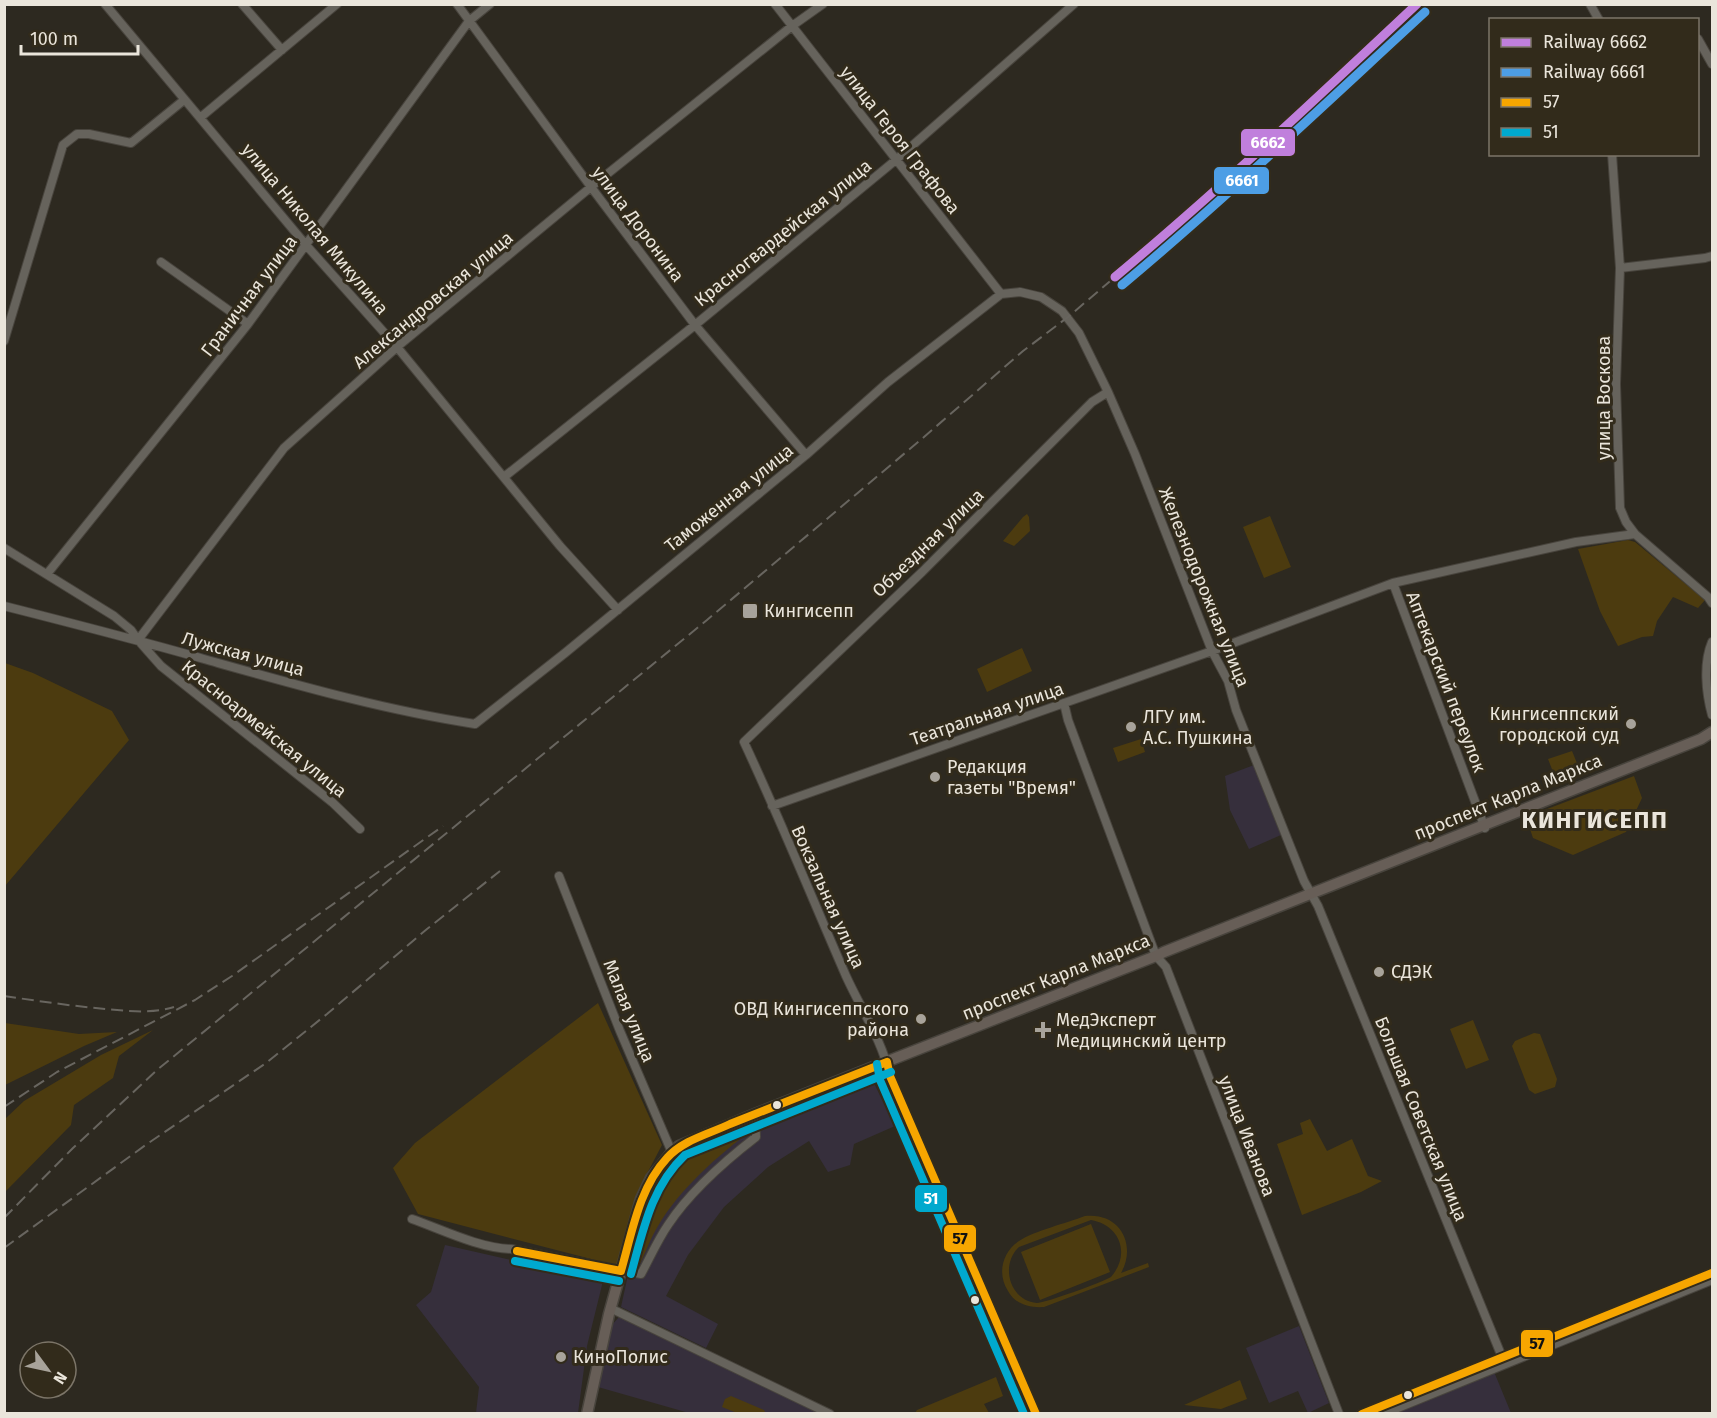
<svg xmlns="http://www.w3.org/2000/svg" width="1717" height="1418" font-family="'Fira Sans',sans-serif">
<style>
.commercial{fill:#362f3c}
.green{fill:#4c3b0f;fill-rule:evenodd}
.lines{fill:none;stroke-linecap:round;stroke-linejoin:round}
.minor-casing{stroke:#48443d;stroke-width:10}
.major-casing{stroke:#48443d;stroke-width:13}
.minor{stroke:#66635c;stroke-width:8}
.major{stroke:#675e57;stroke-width:10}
.rail{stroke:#68655f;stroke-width:2;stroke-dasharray:12 6;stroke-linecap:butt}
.bus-1-casing{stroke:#322b1b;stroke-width:12}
.bus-2-casing{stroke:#322b1b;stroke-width:12}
.bus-1{stroke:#f7a600;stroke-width:8}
.bus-2{stroke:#00a9ce;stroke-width:8}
.rail-1-casing{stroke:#322b1b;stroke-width:14}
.rail-2-casing{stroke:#322b1b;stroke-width:14}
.rail-1{stroke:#c07fdc;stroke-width:9}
.rail-2{stroke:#4d9ee5;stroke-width:9}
.poi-dot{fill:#a8a39a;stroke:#322b1b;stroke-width:2}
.bus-dot{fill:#eae5db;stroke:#322b1b;stroke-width:2}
.labels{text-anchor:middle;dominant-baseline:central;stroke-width:6;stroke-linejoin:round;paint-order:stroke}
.street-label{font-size:18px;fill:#eae5db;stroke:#322b1b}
.poi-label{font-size:18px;fill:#eae5db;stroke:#322b1b;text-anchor:start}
.district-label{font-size:24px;font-weight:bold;letter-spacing:1.5px;fill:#eae5db;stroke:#322b1b}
.line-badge{stroke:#322b1b;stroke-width:2}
.badge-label{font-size:16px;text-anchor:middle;font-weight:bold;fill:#fff}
.pale-badge-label{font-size:16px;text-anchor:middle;font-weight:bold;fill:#111}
</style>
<rect width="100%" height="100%" fill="#2d2920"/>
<path class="commercial" d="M1254,765L1281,835L1249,849L1230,810L1225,776Z
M871,1077L895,1126L854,1144L850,1165L828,1172L809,1141L768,1167L724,1207L688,1255L666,1296L718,1324L706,1348L621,1307L644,1202L654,1179L673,1161L681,1150L722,1131L751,1127Z
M445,1245L603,1281L587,1346L578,1413H476L479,1387L416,1305L431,1292Z
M619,1317L822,1413H689L598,1387L611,1326Z
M1299,1326L1329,1403L1308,1413L1298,1391L1269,1403L1246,1348Z
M1490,1362L1511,1413L1361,1414Z"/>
<path class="green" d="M1027,514L1029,517L1030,531L1014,546L1003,541L1023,517Z
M1270,516L1291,567L1264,578L1243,527Z
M1628,540L1635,542L1705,600L1698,608L1673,597L1657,621L1653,636L1642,637L1618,646L1600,611L1578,549Z
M1022,648L1032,671L987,692L977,669Z
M5,663L33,673L112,711L129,740L5,886Z
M1141,739L1145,752L1118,762L1113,748Z
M1572,751L1579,768L1555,777L1548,759Z
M1634,776L1642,798L1626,832L1573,855L1533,838L1526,817Z
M598,1003L662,1145L641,1185L618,1266L418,1214L393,1168L415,1143Z
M1473,1020L1489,1060L1466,1069L1450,1029Z
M5,1023L79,1034L117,1032L84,1046L5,1085Z
M153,1030L119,1056L113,1078L74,1105L71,1125L5,1192V1119L24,1101L101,1055Z
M1534,1033L1540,1034L1557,1079L1555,1087L1535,1094L1529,1090L1512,1046L1515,1041Z
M1310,1119L1327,1151L1352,1139L1368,1176L1382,1181L1361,1192L1302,1215L1277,1144L1303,1134L1300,1123Z
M751,1127V1131C718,1155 679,1190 658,1226C650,1239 645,1254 638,1268L632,1267L643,1225L644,1202L654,1179L673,1161L681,1150L722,1131Z
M1085,1216C1120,1212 1137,1245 1121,1273L1148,1263L1149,1267L1044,1307C1029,1308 1015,1304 1008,1291C997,1274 1002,1252 1019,1241C1034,1231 1067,1223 1085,1216ZM1091,1220C1120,1225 1131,1254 1111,1277C1103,1282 1045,1303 1037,1303C1009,1301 1000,1264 1019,1247Z
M1091,1224L1110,1272L1040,1300L1021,1252Z
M996,1377L1003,1396L984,1404L989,1413H915L917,1410Z
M1240,1380L1247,1399L1221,1409L1184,1405Z
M731,1396L764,1410L765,1412L737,1413L722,1407L725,1399Z"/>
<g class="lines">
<defs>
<path id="minor" d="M105,4L306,245L397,347L560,546L618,610
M242,4L282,50
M457,4L591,187L695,325L806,455
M775,4L1001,294
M1590,4L1599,20
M1698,39L1712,64
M201,117L337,4
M1612,154L1620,268L1616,384L1620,508L1626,522L1635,534L1708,597L1712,603
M161,262L248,324
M1620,268L1705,258L1712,256
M1001,294L1020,292L1041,297L1062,311L1079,333L1108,392L1135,454L1212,651L1228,681L1236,710L1304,881L1318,906L1502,1357
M4,341L63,145L77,134H89L131,143L184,100
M504,477L695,325L897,159L1074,4
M4,548L114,616L131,630L138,640L161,666L332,802L360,829
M47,574L248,324L469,21L490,4
M1393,583L1485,828
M4,606C71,623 138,640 204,659C293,684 383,710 475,724L565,653L806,455L888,382L1001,294
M138,640L284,448L397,347L591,187L792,26L823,4
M1712,642C1703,663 1706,693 1712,715
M1064,703L1068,720L1156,956L1166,967L1339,1414
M772,806L1212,651L1393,583L1576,542L1635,534
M559,876L620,1031L673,1155
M412,1219C443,1230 479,1248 511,1249L641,1274C650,1258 657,1241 668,1225C689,1193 725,1161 756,1137L755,1114
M610,1308L830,1414
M1036,1414L890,1076C882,1040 861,1009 846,976C812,898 780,819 744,742L922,572L1092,402L1108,392
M1361,1414L1712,1273
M1383,1414L1712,1280"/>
<path id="major" d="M587,1414L609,1314L641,1199L651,1178L672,1152L679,1146L755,1114L896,1058L1156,956L1164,952L1701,739L1712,732"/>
</defs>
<use href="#minor" class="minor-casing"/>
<use href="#major" class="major-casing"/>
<use href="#minor" class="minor"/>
<use href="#major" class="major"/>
<path class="rail" d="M4,996C38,1001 72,1006 105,1009C128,1011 152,1014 174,1007
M4,1107L57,1072L195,1000L232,976L443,826
M4,1218L73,1148L157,1070L707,620L924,437L1023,351L1068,317L1115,277
M4,1248L147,1144L266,1063L327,1014L427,929L500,871"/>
<defs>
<path id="bus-1" d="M887,1062L890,1076L1036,1414
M517,1251L621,1271
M621,1271C632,1233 639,1188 667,1158C683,1140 709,1134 730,1124C782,1103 835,1083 887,1062
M1362,1414L1712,1273"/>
<path id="bus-2" d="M877,1064L880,1080L1024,1414
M515,1261L619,1281
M631,1274C643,1231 651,1187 685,1155L891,1072"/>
</defs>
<use href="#bus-1" class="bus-1-casing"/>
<use href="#bus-2" class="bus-2-casing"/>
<use href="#bus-1" class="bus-1"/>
<use href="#bus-2" class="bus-2"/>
<defs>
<path id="rail-1" d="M1115,277C1219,190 1318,97 1417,4"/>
<path id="rail-2" d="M1122,285C1226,198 1325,104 1425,12"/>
</defs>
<use href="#rail-1" class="rail-1-casing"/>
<use href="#rail-2" class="rail-2-casing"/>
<use href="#rail-1" class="rail-1"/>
<use href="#rail-2" class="rail-2"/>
</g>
<g class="poi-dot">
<rect x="742" y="603" width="16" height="16" rx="3"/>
<circle cx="1631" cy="724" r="6"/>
<circle cx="1131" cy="727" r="6"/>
<circle cx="935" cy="777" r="6"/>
<circle cx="1379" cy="972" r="6"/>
<circle cx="921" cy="1019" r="6"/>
<path d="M1040 1021h6v6h6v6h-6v6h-6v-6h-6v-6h6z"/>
<circle cx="561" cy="1357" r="6"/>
</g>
<g class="bus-dot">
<circle cx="777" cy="1105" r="5"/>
<circle cx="975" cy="1300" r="5"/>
<circle cx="1408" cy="1395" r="5"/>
</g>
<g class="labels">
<g class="street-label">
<text transform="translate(900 140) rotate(52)">улица Героя Графова</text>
<text transform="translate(638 224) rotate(53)">улица Доронина</text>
<text transform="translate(315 229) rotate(50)">улица Николая Микулина</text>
<text transform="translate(783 233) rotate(-39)">Красногвардейская улица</text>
<text transform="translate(249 296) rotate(-53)">Граничная улица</text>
<text transform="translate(433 300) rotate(-40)">Александровская улица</text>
<text transform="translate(1604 398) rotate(-90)">улица Воскова</text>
<text transform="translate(729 498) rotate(-39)">Таможенная улица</text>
<text transform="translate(928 543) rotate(-44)">Объездная улица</text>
<text transform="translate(1204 587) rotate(68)">Железнодорожная улица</text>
<text transform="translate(243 654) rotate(15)">Лужская улица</text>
<text transform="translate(1446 682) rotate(69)">Аптекарский переулок</text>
<text transform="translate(987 714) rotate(-19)">Театральная улица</text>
<text transform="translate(264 729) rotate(39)">Красноармейская улица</text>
<text transform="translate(1508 797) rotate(-22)">проспект Карла Маркса</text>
<text transform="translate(828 897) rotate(66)">Вокзальная улица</text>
<text transform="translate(1056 977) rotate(-22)">проспект Карла Маркса</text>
<text transform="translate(629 1011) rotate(68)">Малая улица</text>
<text transform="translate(1421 1119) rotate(68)">Большая Советская улица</text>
<text transform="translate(1247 1136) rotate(69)">улица Иванова</text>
</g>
<g class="poi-label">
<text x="764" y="611">Кингисепп</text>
<text x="1619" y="714" text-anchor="end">Кингисеппский<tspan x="1619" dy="21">городской суд</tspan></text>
<text x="1143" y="717">ЛГУ им.<tspan x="1143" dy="21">А.С. Пушкина</tspan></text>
<text x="947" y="767">Редакция<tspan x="947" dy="21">газеты "Время"</tspan></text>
<text x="1391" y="972">СДЭК</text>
<text x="909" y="1009" text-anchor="end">ОВД Кингисеппского<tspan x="909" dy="21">района</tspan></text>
<text x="1056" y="1020">МедЭксперт<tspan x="1056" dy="21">Медицинский центр</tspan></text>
<text x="573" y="1357">КиноПолис</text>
</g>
<g class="district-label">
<text x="1595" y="820">КИНГИСЕПП</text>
</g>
</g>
<g class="line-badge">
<rect x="1240" y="128" width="56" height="29" rx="6" fill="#c07fdc"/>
<rect x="1213" y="166" width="57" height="29" rx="6" fill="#4d9ee5"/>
<rect x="914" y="1184" width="34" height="29" rx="6" fill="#00a9ce"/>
<rect x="943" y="1224" width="34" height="29" rx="6" fill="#f7a600"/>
<rect x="1520" y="1329" width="34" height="29" rx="6" fill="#f7a600"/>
</g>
<g class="badge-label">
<text x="1268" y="148">6662</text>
<text x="1242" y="186">6661</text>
<text x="931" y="1204">51</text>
</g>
<g class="pale-badge-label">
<text x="960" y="1244">57</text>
<text x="1537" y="1349">57</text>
</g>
<rect width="1717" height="1418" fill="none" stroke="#eae5db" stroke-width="12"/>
<rect x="1489" y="18" width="210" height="138" fill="#322b1b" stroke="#7c7568" stroke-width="1.5"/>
<rect x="1501" y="38" width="30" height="9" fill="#c07fdc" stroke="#7c7568" stroke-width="1.5"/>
<text x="1543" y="48" font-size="18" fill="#eae5db">Railway 6662</text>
<rect x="1501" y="68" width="30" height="9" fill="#4d9ee5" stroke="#7c7568" stroke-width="1.5"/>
<text x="1543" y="78" font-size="18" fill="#eae5db">Railway 6661</text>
<rect x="1501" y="98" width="30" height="9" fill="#f7a600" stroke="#7c7568" stroke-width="1.5"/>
<text x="1543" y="108" font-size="18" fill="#eae5db">57</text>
<rect x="1501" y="128" width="30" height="9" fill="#00a9ce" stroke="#7c7568" stroke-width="1.5"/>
<text x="1543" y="138" font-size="18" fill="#eae5db">51</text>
<g transform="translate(48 1370) rotate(123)"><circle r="28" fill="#322b1b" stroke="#7c7568" stroke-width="1.5"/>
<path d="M0-4.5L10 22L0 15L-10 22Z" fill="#a8a39a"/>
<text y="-9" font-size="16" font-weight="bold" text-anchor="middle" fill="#eae5db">N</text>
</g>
<path d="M21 45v9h117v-9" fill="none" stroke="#eae5db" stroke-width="3"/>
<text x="30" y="45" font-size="18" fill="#eae5db" stroke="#322b1b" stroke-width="4.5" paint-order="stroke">100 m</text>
</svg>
